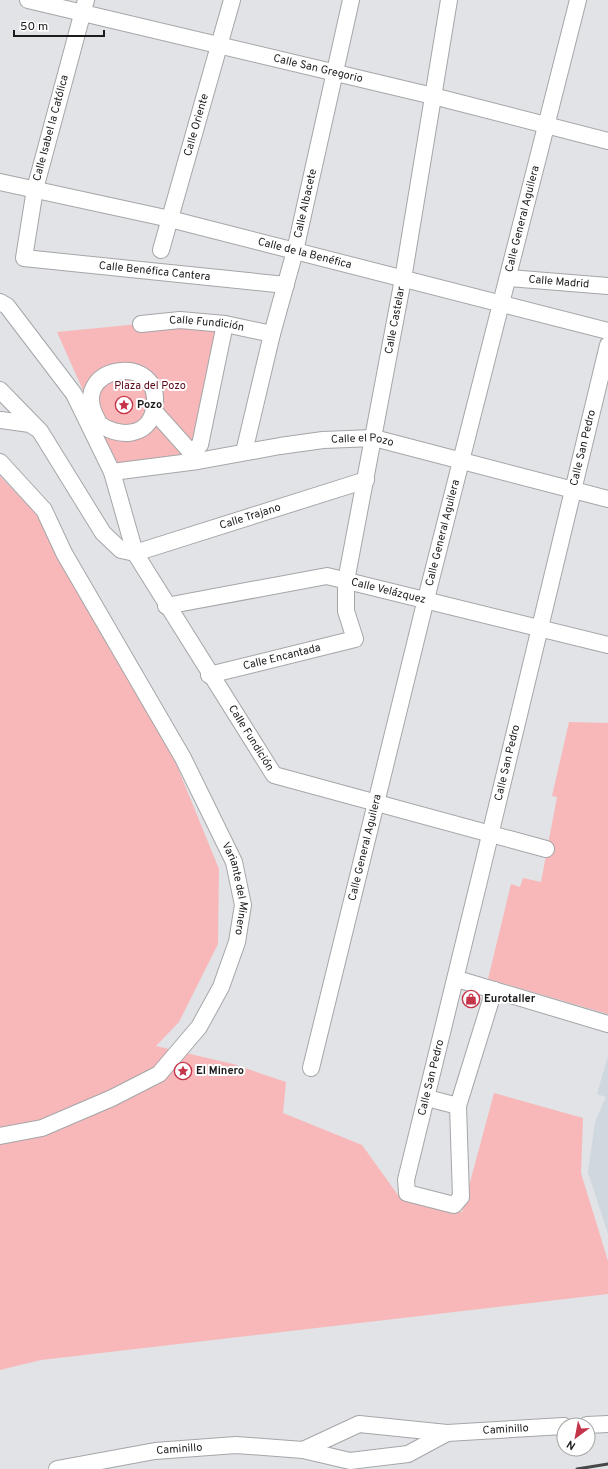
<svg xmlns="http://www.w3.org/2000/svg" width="608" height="1469" font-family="Overpass,sans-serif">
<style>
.built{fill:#cfd8df}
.green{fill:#f8b8b9}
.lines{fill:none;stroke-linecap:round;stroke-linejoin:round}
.minor-casing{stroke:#a4a6a8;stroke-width:18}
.minor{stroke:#fff;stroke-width:16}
.rail{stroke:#474749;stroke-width:3}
.labels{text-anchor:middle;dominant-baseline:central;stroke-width:4;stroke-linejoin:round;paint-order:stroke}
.street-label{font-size:11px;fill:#1c1c1d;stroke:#fff}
.park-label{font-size:11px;fill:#5c0819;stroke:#fff}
.poi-label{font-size:11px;font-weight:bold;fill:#1c1c1d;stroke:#fff;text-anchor:start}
</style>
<rect width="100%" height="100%" fill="#e1e3e6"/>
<path class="built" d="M608,1056V1234L588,1172L595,1122L606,1097L597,1094Z"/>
<path class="green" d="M180,320L225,324L198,461L112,472L93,413L57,332Z
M0,476L37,515L175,761L219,869L218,944L179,1022L156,1046L233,1064L286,1082L283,1113L362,1145L398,1195L462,1212L494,1093L583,1118L581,1173L608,1261V1294L41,1360L0,1370Z
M569,722L608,723V1014L488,979L511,884L520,887L523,878L541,882L557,797L552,796Z"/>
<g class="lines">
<defs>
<g id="minor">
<path id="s1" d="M28,0L433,96L608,141"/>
<path id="s2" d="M86,0L35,189L24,258L286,285"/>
<path id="s3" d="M0,182L170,219L608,331"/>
<path id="s4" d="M161,250L232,0"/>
<path id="s5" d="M509,278L608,286"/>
<path id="s6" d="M0,302L7,306L74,394L112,472L135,553L274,775L546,849"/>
<path id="s7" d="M141,324L180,320L225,324L272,334"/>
<path id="s8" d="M0,390L40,431L103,533L121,550L135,553L366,480"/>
<path d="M154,411L197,459"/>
<path d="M1,420L30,424L36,428"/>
<path d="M98,421C64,364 166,350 154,409C149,438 117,438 98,423"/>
<path d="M190,452L200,445L225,324"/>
<path id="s9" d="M244,452L272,334L295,251L351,0"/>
<path id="s10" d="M0,462L44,510L64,553L183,758L234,862L243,905L237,942L221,987L199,1027L159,1074L112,1098L42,1128L0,1136"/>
<path id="s11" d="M112,472L198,461L280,446L323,440L374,438L608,499"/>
<path id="s12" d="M166,606L327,576L608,645"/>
<path id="s13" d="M209,675L355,639L346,611V581L403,279L449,0"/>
<path d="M457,979L608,1024"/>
<path id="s14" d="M494,990L458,1106L461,1197L454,1205L407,1193L406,1180C475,902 540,624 608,345"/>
<path id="s15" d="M311,1068L426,599L578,0"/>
<path d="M427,1098L458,1106"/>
<path d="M587,1425L608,1424"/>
<path d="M303,1450L350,1461L408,1454L447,1433"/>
<path id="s16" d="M57,1469L155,1451L236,1445L303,1450L359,1424L447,1433L564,1426"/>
</g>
</defs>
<use href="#minor" class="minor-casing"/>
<use href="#minor" class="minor"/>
<path class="rail" d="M577,1469L608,1464"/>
</g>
<defs>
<symbol id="sight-ring" viewBox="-11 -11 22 22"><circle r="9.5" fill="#fff" stroke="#c5354a" stroke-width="1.5"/><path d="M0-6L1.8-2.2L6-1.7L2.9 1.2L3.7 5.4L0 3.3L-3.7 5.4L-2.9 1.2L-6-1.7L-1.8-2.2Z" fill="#c5354a"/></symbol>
<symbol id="shop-ring" viewBox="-11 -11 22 22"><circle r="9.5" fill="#fff" stroke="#c5354a" stroke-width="1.5"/><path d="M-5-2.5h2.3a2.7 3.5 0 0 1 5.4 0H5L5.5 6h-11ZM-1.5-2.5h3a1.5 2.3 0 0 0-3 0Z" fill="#c5354a"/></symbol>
</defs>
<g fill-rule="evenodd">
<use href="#sight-ring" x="114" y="395" width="20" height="20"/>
<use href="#shop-ring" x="461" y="989" width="20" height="20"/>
<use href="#sight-ring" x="173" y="1061" width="20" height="20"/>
</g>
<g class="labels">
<g class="street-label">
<text stroke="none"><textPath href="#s1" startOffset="298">Calle San Gregorio</textPath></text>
<text stroke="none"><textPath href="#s4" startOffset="130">Calle Oriente</textPath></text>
<text transform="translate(51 128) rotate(-75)">Calle Isabel la Católica</text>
<text stroke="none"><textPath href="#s9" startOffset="256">Calle Albacete</textPath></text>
<text stroke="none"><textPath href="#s15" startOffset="875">Calle General Aguilera</textPath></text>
<text stroke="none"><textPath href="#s3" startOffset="313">Calle de la Benéfica</textPath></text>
<text stroke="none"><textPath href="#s2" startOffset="397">Calle Benéfica Cantera</textPath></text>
<text stroke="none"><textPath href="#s5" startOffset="50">Calle Madrid</textPath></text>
<text stroke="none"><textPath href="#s13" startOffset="475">Calle Castelar</textPath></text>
<text stroke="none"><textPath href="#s7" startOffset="66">Calle Fundición</textPath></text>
<text stroke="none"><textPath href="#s11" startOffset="253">Calle el Pozo</textPath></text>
<text stroke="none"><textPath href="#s14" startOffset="1038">Calle San Pedro</textPath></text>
<text stroke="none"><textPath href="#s8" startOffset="337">Calle Trajano</textPath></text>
<text stroke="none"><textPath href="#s15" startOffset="551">Calle General Aguilera</textPath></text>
<text stroke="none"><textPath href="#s12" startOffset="227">Calle Velázquez</textPath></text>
<text stroke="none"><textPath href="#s13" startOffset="75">Calle Encantada</textPath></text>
<text stroke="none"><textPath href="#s6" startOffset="508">Calle Fundición</textPath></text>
<text stroke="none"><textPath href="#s14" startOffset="714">Calle San Pedro</textPath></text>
<text stroke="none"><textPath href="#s15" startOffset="227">Calle General Aguilera</textPath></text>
<text stroke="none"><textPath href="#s10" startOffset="492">Variante del Minero</textPath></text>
<text stroke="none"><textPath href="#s14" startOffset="390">Calle San Pedro</textPath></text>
<text stroke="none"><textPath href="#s16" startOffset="457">Caminillo</textPath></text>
<text stroke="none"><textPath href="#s16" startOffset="124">Caminillo</textPath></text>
</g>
<g class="park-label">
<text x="150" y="386">Plaza del Pozo</text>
</g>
<g class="poi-label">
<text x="137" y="405">Pozo</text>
<text x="484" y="999">Eurotaller</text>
<text x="196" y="1071">El Minero</text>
</g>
</g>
<g transform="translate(576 1437) rotate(212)"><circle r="19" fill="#ffffff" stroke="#a4a4a5"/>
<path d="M0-3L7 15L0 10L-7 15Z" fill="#c5354a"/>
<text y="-6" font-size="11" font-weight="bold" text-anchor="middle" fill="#1c1c1d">N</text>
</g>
<path d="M14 30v6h90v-6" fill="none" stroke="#1c1c1d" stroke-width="2"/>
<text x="20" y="30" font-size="12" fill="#1c1c1d" stroke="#ffffff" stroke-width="3" paint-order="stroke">50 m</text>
</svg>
